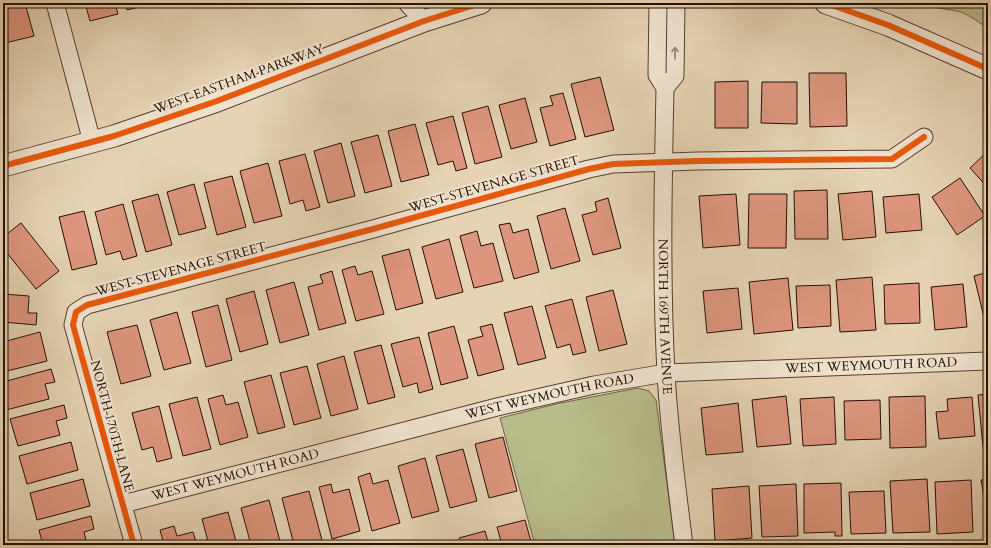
<svg xmlns="http://www.w3.org/2000/svg" width="991" height="548" font-family="Cardo,serif">
<style>
.green{fill:#b8bb8a;stroke:#706548}
.building{fill:#dd967d;stroke:#270f05}
.lines{fill:none;stroke-linecap:round;stroke-linejoin:round}
.minor-casing{stroke:#564030;stroke-width:19}
.tertiary-casing{stroke:#564030;stroke-width:23}
.minor{stroke:#eee2ce;stroke-width:17}
.tertiary{stroke:#eee2ce;stroke-width:21}
.cycleway-casing{stroke:#eee2ce;stroke-width:8}
.cycleway{stroke:#e8590c;stroke-width:6}
.oneway{stroke:#948374}
.labels{text-anchor:middle;dominant-baseline:central;stroke-width:4;stroke-linejoin:round;paint-order:stroke}
.street-label{font-size:13px;fill:#270f05;stroke:#eee2ce}
</style>
<rect width="100%" height="100%" fill="#e5d3b3"/>
<filter id="stains"><feTurbulence type="fractalNoise" baseFrequency=".005" numOctaves="4"/><feColorMatrix values="0 0 0 0 .2 0 0 0 0 .09 0 0 0 0 .02 0 0 0 .5 -.17"/></filter>
<radialGradient id="worn" r=".72"><stop offset=".6" stop-color="#630" stop-opacity="0"/><stop offset="1" stop-color="#630" stop-opacity=".3"/></radialGradient>
<path class="green" d="M921,3H988V29C980,23 971,16 961,12C946,8 937,10 921,3Z
M638,388L649,391L656,400L675,545H535L500,418L556,404Z"/>
<path class="building" d="M3,3H25L34,36L5,43L3,34Z
M85,3H115L118,14L90,21Z
M125,3H155L127,10Z
M809,73H846L847,126L810,127Z
M600,77L614,130L585,137L571,84Z
M748,81V128H715V82Z
M762,82H797V124L761,123Z
M563,93L576,139L550,146L540,108L553,105L550,96Z
M525,98L537,142L511,149L499,105Z
M488,106L502,157L475,164L462,113Z
M453,116L467,168L456,171L453,161L438,165L426,123Z
M415,124L429,175L401,182L388,131Z
M378,135L392,186L365,193L351,142Z
M341,143L355,196L328,203L314,151Z
M988,151V188L970,168Z
M305,154L320,207L306,211L303,200L290,204L279,161Z
M268,163L282,216L254,223L240,171Z
M232,176L246,227L217,235L204,183Z
M960,178L985,216L957,235L932,197Z
M194,184L206,228L179,235L167,192Z
M827,190L828,239H795L794,191Z
M872,191L876,237L843,240L838,194Z
M158,194L172,245L146,252L132,201Z
M736,194L740,245L703,248L699,196Z
M749,194H787L786,248H748Z
M919,194L922,230L886,233L883,197Z
M608,198L621,248L593,255L582,215L597,211L595,202Z
M123,204L137,256L123,260L120,251L106,255L95,212Z
M565,208L580,261L551,269L537,216Z
M84,211L97,264L72,270L59,217Z
M21,223L59,271L36,289L3,248V237Z
M510,223L513,233L528,229L539,272L514,279L499,225Z
M477,231L481,246L493,243L503,281L474,288L460,236Z
M449,239L463,292L436,299L422,247Z
M409,249L423,303L396,310L382,256Z
M355,266L358,275L372,271L384,314L356,321L342,270Z
M332,271L346,323L319,330L308,287L323,283L320,275Z
M988,272V326H986L974,276Z
M872,277L876,330L840,332L836,280Z
M788,278L793,330L754,334L749,282Z
M294,282L309,335L280,343L266,290Z
M919,283L920,323L885,324L884,285Z
M963,284L967,327L935,330L931,287Z
M830,285L831,326L798,328L796,286Z
M738,288L742,329L707,333L703,291Z
M613,290L627,344L599,351L586,297Z
M254,291L268,344L240,352L226,299Z
M3,294L29,296L28,313H37L36,325L3,322Z
M572,299L586,352L573,355L570,344L557,348L545,306Z
M218,305L232,360L206,367L192,312Z
M532,306L546,358L518,365L504,313Z
M177,312L191,363L164,370L150,320Z
M492,324L504,369L478,376L468,340L483,336L480,327Z
M137,325L151,376L121,384L107,332Z
M454,326L468,378L441,385L428,333Z
M40,332L47,361L3,372V342Z
M419,337L433,389L419,393L417,383L403,387L391,344Z
M381,345L395,397L368,404L354,352Z
M344,356L358,409L331,416L317,364Z
M307,366L321,418L294,425L280,373Z
M51,369L55,382L45,384L49,399L6,410L3,398V382Z
M271,375L285,427L258,434L244,382Z
M988,394V446L983,447L978,395Z
M223,395L226,405L238,402L248,437L220,445L208,399Z
M786,396L791,444L757,447L752,400Z
M925,396L926,447L890,448L889,397Z
M197,397L211,449L183,456L169,404Z
M834,397L836,444L803,446L800,399Z
M972,397L975,436L939,439L936,412L948,411L947,399Z
M880,400L881,439L845,440L844,401Z
M738,403L743,452L706,455L701,408Z
M64,405L67,418L56,421L60,435L18,446L10,419Z
M159,406L172,458L157,462L153,447L142,450L132,413Z
M503,437L517,491L489,498L475,444Z
M71,442L78,470L27,484L19,456Z
M463,449L477,501L450,508L436,456Z
M425,458L439,511L412,518L398,466Z
M370,473L373,484L388,480L400,523L372,531L358,477Z
M83,479L90,506L37,520L30,493Z
M927,479L930,532L893,533L890,481Z
M988,479V520L981,480Z
M971,480L973,532L937,534L935,482Z
M841,483L842,536H835V532L804,533V484Z
M331,484L333,493L349,489L360,531L332,539L319,487Z
M796,484L798,536L762,537L759,486Z
M749,486L752,538L715,541L712,489Z
M309,491L323,544L318,545H294L282,498Z
M884,491L886,533L851,534L849,492Z
M269,500L281,545H251L241,508Z
M228,512L237,545H209L202,519Z
M91,516L94,529L84,532L87,545H43L39,530Z
M525,520L532,545H502L497,527Z
M174,526L177,536L193,532L197,545H164L160,530Z
M485,531L489,545H461L459,538Z
M446,541L447,545H433Z"/>
<g class="lines">
<defs>
<g id="minor">
<path d="M55,3L92,142"/>
<path d="M407,3L424,21"/>
<path id="s1" d="M658,3L657,75L665,88C663,183 661,278 666,373C669,431 677,488 684,545"/>
<path d="M665,88L675,76L676,3"/>
<path id="s2" d="M123,504L497,407L594,385L666,373L988,361"/>
<path d="M134,545L73,325L76,312L87,305L373,229L589,169L613,164L698,161L892,159L924,137"/>
</g>
<path id="tertiary" d="M826,3L888,25L988,69
M3,166L114,136L217,101L424,21L481,3"/>
</defs>
<use href="#minor" class="minor-casing"/>
<use href="#tertiary" class="tertiary-casing"/>
<use href="#minor" class="minor"/>
<use href="#tertiary" class="tertiary"/>
<defs>
<path id="cycleway" d="M826,3L888,25L988,69
M3,166L114,136L217,101L424,21L481,3
M134,545L73,325L76,312L87,305L373,229L589,169L613,164L698,161L892,159L924,137"/>
</defs>
<use href="#cycleway" class="cycleway-casing"/>
<use href="#cycleway" class="cycleway"/>
</g>
<defs><path id="oneway-shaft" d="M-6 0H5M1.5-3L5.5 0L1.5 3" fill="none" stroke-width="1.6" stroke-linecap="round" stroke-linejoin="round"/></defs>
<use class="oneway" href="#oneway-shaft" transform="translate(675 53) rotate(-90)"/>
<g class="labels">
<g class="street-label">
<text transform="translate(239 79) rotate(-20)">WEST EASTHAM PARKWAY</text>
<text transform="translate(494 184) rotate(-16)">WEST STEVENAGE STREET</text>
<text transform="translate(181 269) rotate(-15)">WEST STEVENAGE STREET</text>
<text stroke="none"><textPath href="#s1" startOffset="316">NORTH 169TH AVENUE</textPath></text>
<text stroke="none"><textPath href="#s2" startOffset="764">WEST WEYMOUTH ROAD</textPath></text>
<text stroke="none"><textPath href="#s2" startOffset="440">WEST WEYMOUTH ROAD</textPath></text>
<text transform="translate(112 426) rotate(75)">NORTH 170TH LANE</text>
<text stroke="none"><textPath href="#s2" startOffset="116">WEST WEYMOUTH ROAD</textPath></text>
</g>
</g>
<rect width="991" height="548" fill="none" stroke="#e5d3b3" stroke-width="16"/>
<rect x="4" y="4" width="983" height="540" fill="none" stroke="#270f05" stroke-width="2"/>
<rect x="8" y="8" width="975" height="532" fill="none" stroke="#270f05"/>
<rect width="100%" height="100%" filter="url(#stains)"/>
<rect width="100%" height="100%" fill="url(#worn)"/>
</svg>
